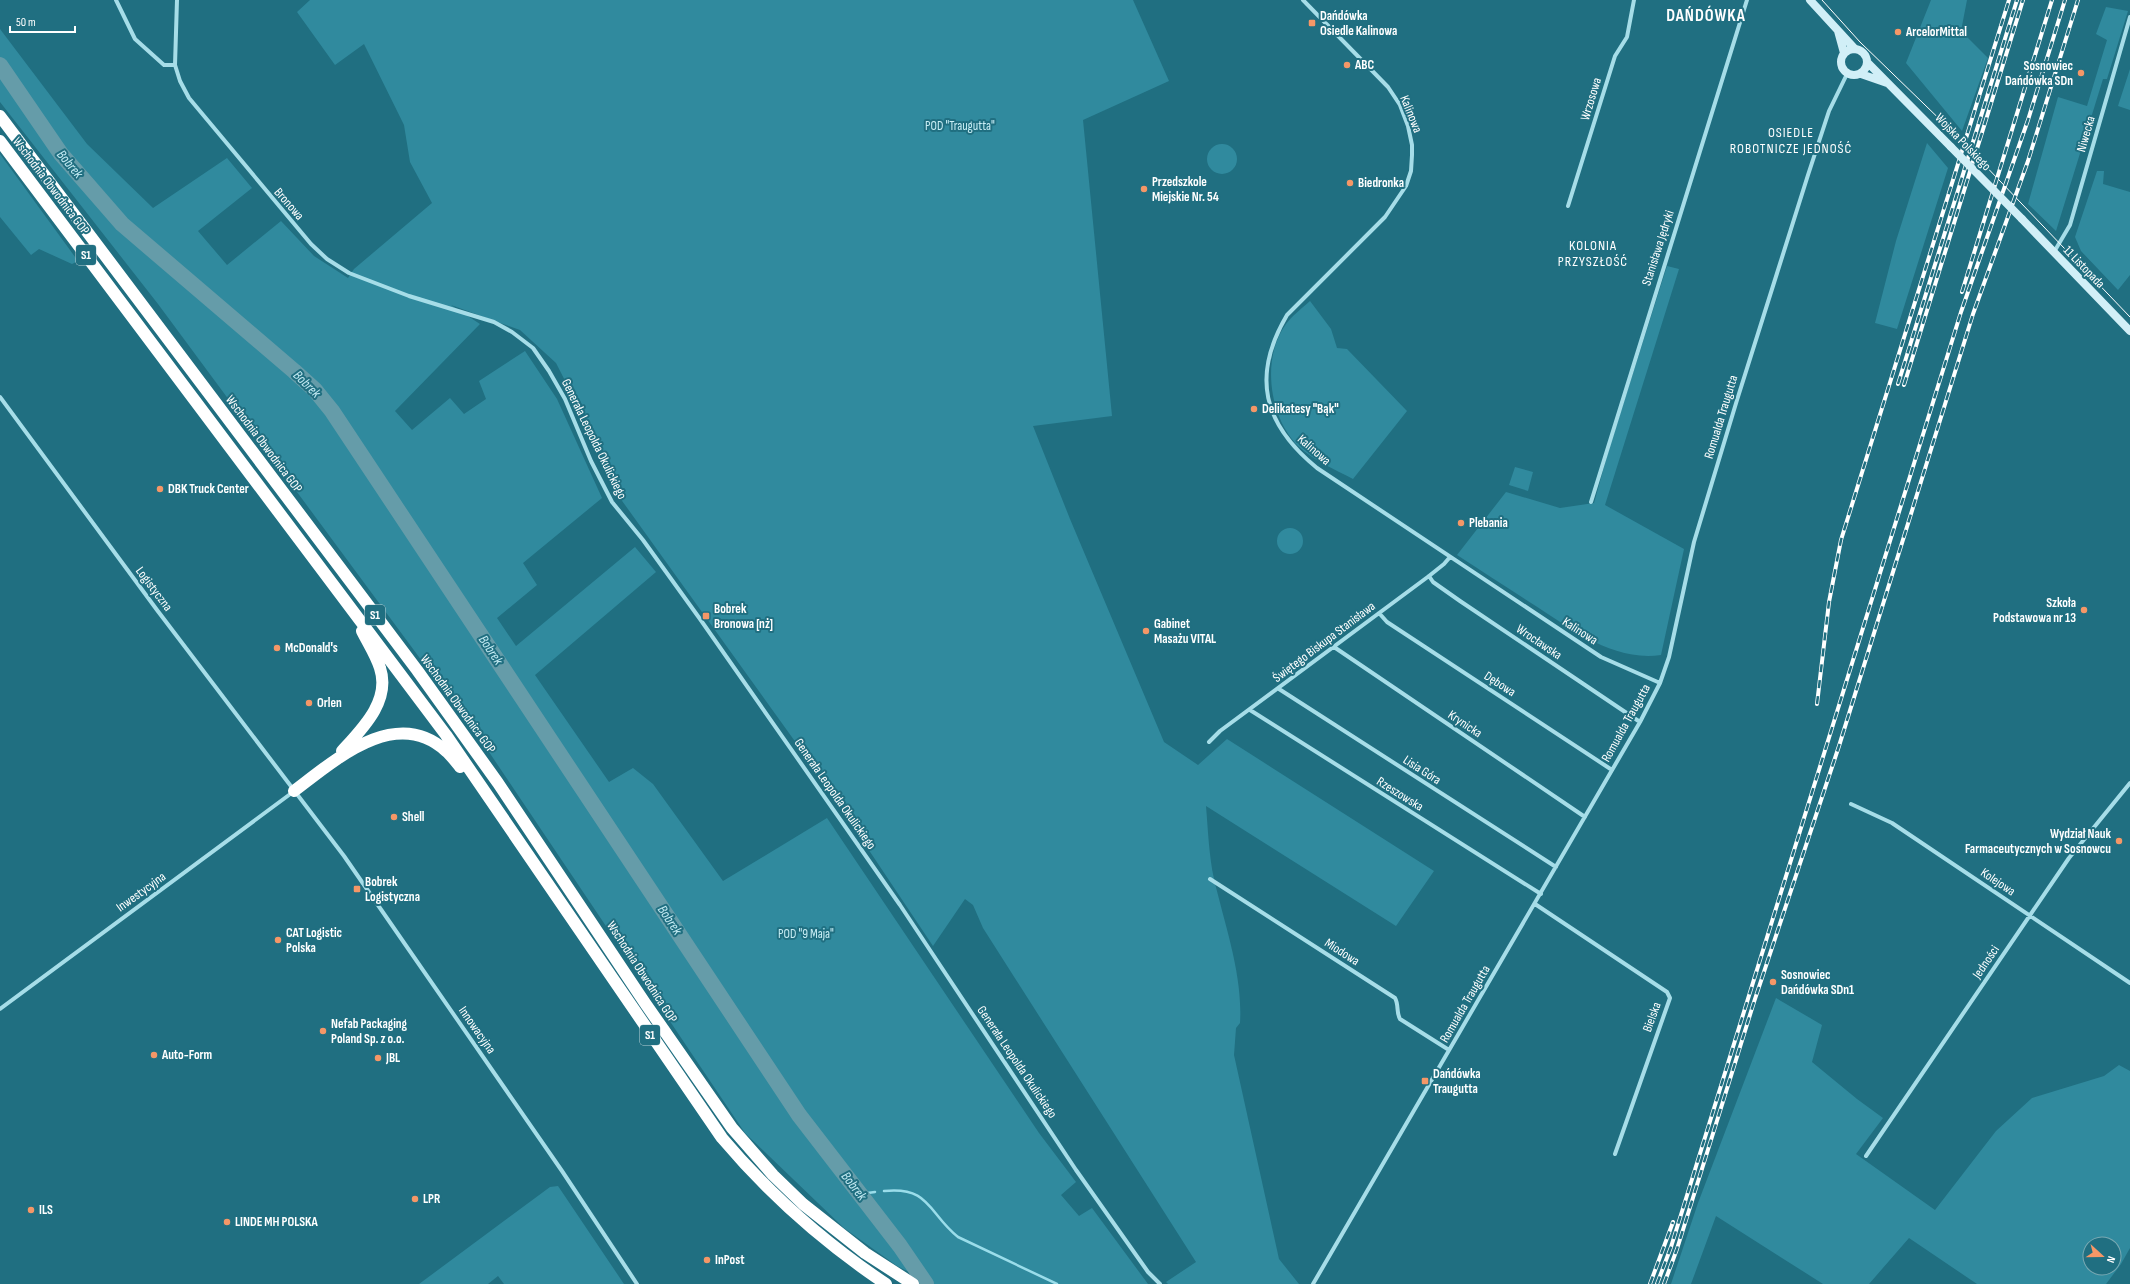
<svg xmlns="http://www.w3.org/2000/svg" width="2130" height="1284" font-family="'Sofia Sans Condensed',sans-serif">
<style>
.green{fill:#308a9e;fill-rule:evenodd}
.lines{fill:none;stroke-linecap:round;stroke-linejoin:round}
.stream{stroke:#9addea;stroke-width:2.5}
.river{stroke:#659ca9;stroke-width:16}
.minor{stroke:#a6dde8;stroke-width:4}
.secondary{stroke:#d1eff7;stroke-width:8}
.motorway{stroke:#fff;stroke-width:12}
.tram{stroke:#fff;stroke-width:1}
.rail-casing{stroke:#fff;stroke-width:4}
.rail{stroke:#206f81;stroke-width:2.5;stroke-dasharray:8;stroke-linecap:butt}
.secondary-bridge{stroke:#d1eff7;stroke-width:8}
.poi-dot{fill:#f59767;stroke:#206f81;stroke-width:1.5}
.labels{text-anchor:middle;dominant-baseline:central;stroke-width:4;stroke-linejoin:round;paint-order:stroke}
.shield{fill:#206f81;stroke:#bcd4d9;stroke-width:1}
.shield-label{font-size:12px;font-weight:bold;fill:#fff}
.poi-label{font-size:13px;font-weight:bold;fill:#fff;stroke:#206f81;text-anchor:start}
.street-label{font-size:13px;fill:#fff;stroke:#206f81}
.park-label{font-size:13px;fill:#caeff6;stroke:#206f81}
.neighbourhood-label{font-size:14px;letter-spacing:1px;fill:#fff;stroke:#206f81}
.water-label{font-size:14px;font-style:italic;fill:#c5ecf4;stroke:#206f81}
.district-label{font-size:17px;font-weight:bold;letter-spacing:1px;fill:#fff;stroke:#206f81}
</style>
<rect width="100%" height="100%" fill="#206f81"/>
<path class="green" d="M310,0H1133L1169,81L1083,120L1112,416L1033,426L1070,519L1164,742L1198,765L1227,739L1434,871L1396,926L1206,806C1208,830 1209,856 1214,879C1225,926 1243,975 1240,1023L1236,1028L1234,1055L1279,1259L1299,1284H1168L1166,1282L1196,1262L983,928L973,905L965,899L933,946L812,765L620,498L581,412L556,363L520,330L451,305L480,324L395,411L412,430L450,398L464,414L486,399L479,381L525,351L557,399L602,498L523,563L537,585L497,618L516,646L635,547L656,572L535,675L609,782L633,768L653,784L723,881L827,818L1039,1133L1076,1182L1061,1195L1079,1216L1092,1208L1148,1284H933L897,1266L844,1228L745,1133L487,749L158,304L0,102V29L87,144L153,208L227,158L252,188L198,231L227,265L281,221L314,256L348,278L354,269L432,203L410,162L404,125L364,44L335,65L297,12Z
M1931,0H1967L1961,31L1988,58L1962,131L1906,63Z
M2106,7L2128,11L2107,79H2103L2056,231L2028,204L2058,97L2087,106L2107,40L2096,34Z
M2130,69V110L2118,106Z
M1927,143L1948,168L1897,329L1875,323L1896,241Z
M1207 159a15 15 0 1 1 30 0a15 15 0 1 1-30 0Z
M0,154L78,261L72,264L39,249L31,255L0,217Z
M2097,171H2104L2103,184L2130,192V275L2118,290L2081,251L2075,237Z
M1667,266L1679,269L1605,505L1684,549L1661,655C1613,662 1570,628 1531,603C1506,587 1482,571 1457,555L1506,492L1560,508L1594,503L1609,449Z
M1310,301L1331,329L1337,348L1347,349L1407,411L1353,479C1334,469 1314,461 1298,446C1269,417 1261,358 1286,324C1292,316 1302,308 1310,301Z
M1515,467L1533,472L1528,491L1509,485Z
M1277 541a13 13 0 1 1 26 0a13 13 0 1 1-26 0Z
M1776,998L1822,1025L1812,1062L1857,1099L1883,1118L1856,1154L1935,1210L1996,1131L2032,1098L2104,1076L2119,1065L2130,1071V1248L2121,1264L2106,1284H1977L1909,1238L1869,1284H1823L1716,1216L1691,1284H1671L1698,1203ZM2090,1244H2114V1268H2090Z
M558,1186L624,1284H504L498,1276L488,1284H419L550,1187Z"/>
<g class="lines">
<path class="stream" d="M884,1191C930,1186 928,1213 958,1237L1057,1284
M860,1194L875,1192"/>
<path class="river" d="M0,65L61,154L122,224L294,371L315,390L332,411L799,1115L900,1246L926,1284"/>
<path class="minor" d="M116,0L135,39L164,65H175
M177,0L175,65L180,81L189,98L311,244L327,259L349,273L409,296L494,322L512,332L533,348L549,371L565,399L591,461L612,502L643,540L700,619L900,905L1076,1170L1148,1272L1160,1284
M1303,0L1388,87L1400,105L1408,126L1412,145V155L1411,171L1406,186L1385,217L1287,315C1251,376 1263,424 1317,468L1601,657L1660,683
M1568,206L1615,56L1627,37L1634,0
M2054,252L2070,225L2130,17
M0,397L157,610L344,856L562,1171L637,1284
M1591,502L1747,0
M1429,576L1433,582L1460,601L1640,722
M1379,613L1387,622L1612,770
M1334,647L1585,817
M1279,689L1556,867
M1250,710L1541,894
M1209,742L1220,731L1429,576L1444,564L1450,557
M1851,804L1892,823L2130,983
M1210,879L1395,998C1399,1005 1396,1012 1400,1019L1449,1050
M1535,904L1667,992L1670,998L1615,1154
M0,1009L293,792
M1866,1156L2069,858L2130,783
M1313,1284L1640,722L1660,683L1669,657L1694,542L1737,400L1808,175L1829,111L1847,74"/>
<path class="secondary" d="M1810,0L1855,49
M1838,31L1844,53
M1841 62a13 13 0 1 1 26 0a13 13 0 1 1-26 0Z
M1868,63L1951,147
M1861,74L1887,83
M2022,219L2130,331"/>
<path class="motorway" d="M0,116L417,670L498,783L645,1003L732,1128L773,1175L803,1204L865,1253L913,1284
M0,141L446,735L722,1138C771,1196 823,1242 886,1284
M342,751C362,729 391,701 380,668C376,655 368,643 362,631
M294,791C335,760 396,705 446,751C451,755 456,762 460,767"/>
<path class="tram" d="M1822,0L1860,42L1956,135L2130,317"/>
<defs>
<path id="rail" d="M1962,292L2052,0
M1898,384L2017,0
M1904,385L2023,0
M1817,704L1829,602L1841,540L2009,0
M1650,1284L1673,1222
M1657,1284L1671,1247L1961,312L2028,120L2065,0
M1664,1284L1677,1249L1754,1002L1839,746L1973,314L2028,161L2078,0"/>
</defs>
<use href="#rail" class="rail-casing"/>
<use href="#rail" class="rail"/>
<path class="secondary-bridge" d="M1951,147L2022,219"/>
</g>
<g class="poi-dot">
<rect x="1308" y="19" width="8" height="8" rx="2"/>
<circle cx="1898" cy="32" r="4"/>
<circle cx="1347" cy="65" r="4"/>
<circle cx="2081" cy="73" r="4"/>
<circle cx="1350" cy="183" r="4"/>
<circle cx="1144" cy="189" r="4"/>
<circle cx="1254" cy="409" r="4"/>
<circle cx="160" cy="489" r="4"/>
<circle cx="1461" cy="523" r="4"/>
<circle cx="2084" cy="610" r="4"/>
<rect x="702" y="612" width="8" height="8" rx="2"/>
<circle cx="1146" cy="631" r="4"/>
<circle cx="277" cy="648" r="4"/>
<circle cx="309" cy="703" r="4"/>
<circle cx="394" cy="817" r="4"/>
<circle cx="2119" cy="841" r="4"/>
<rect x="353" y="885" width="8" height="8" rx="2"/>
<circle cx="278" cy="940" r="4"/>
<circle cx="1773" cy="982" r="4"/>
<circle cx="323" cy="1031" r="4"/>
<circle cx="154" cy="1055" r="4"/>
<circle cx="378" cy="1058" r="4"/>
<rect x="1421" y="1077" width="8" height="8" rx="2"/>
<circle cx="415" cy="1199" r="4"/>
<circle cx="31" cy="1210" r="4"/>
<circle cx="227" cy="1222" r="4"/>
<circle cx="707" cy="1260" r="4"/>
</g>
<g class="labels">
<g class="shield">
<rect x="76" y="245" width="20" height="20" rx="3"/>
<rect x="365" y="605" width="20" height="20" rx="3"/>
<rect x="640" y="1025" width="20" height="20" rx="3"/>
</g>
<g class="shield-label">
<text x="86" y="255">S1</text>
<text x="375" y="615">S1</text>
<text x="650" y="1035">S1</text>
</g>
<g class="poi-label">
<text x="1320" y="16">Dańdówka<tspan x="1320" dy="15">Osiedle Kalinowa</tspan></text>
<text x="1906" y="32">ArcelorMittal</text>
<text x="1355" y="65">ABC</text>
<text x="2073" y="66" text-anchor="end">Sosnowiec<tspan x="2073" dy="15">Dańdówka SDn</tspan></text>
<text x="1152" y="182">Przedszkole<tspan x="1152" dy="15">Miejskie Nr. 54</tspan></text>
<text x="1358" y="183">Biedronka</text>
<text x="1262" y="409">Delikatesy "Bąk"</text>
<text x="168" y="489">DBK Truck Center</text>
<text x="1469" y="523">Plebania</text>
<text x="2076" y="603" text-anchor="end">Szkoła<tspan x="2076" dy="15">Podstawowa nr 13</tspan></text>
<text x="714" y="609">Bobrek<tspan x="714" dy="15">Bronowa [nż]</tspan></text>
<text x="1154" y="624">Gabinet<tspan x="1154" dy="15">Masażu VITAL</tspan></text>
<text x="285" y="648">McDonald's</text>
<text x="317" y="703">Orlen</text>
<text x="402" y="817">Shell</text>
<text x="2111" y="834" text-anchor="end">Wydział Nauk<tspan x="2111" dy="15">Farmaceutycznych w Sosnowcu</tspan></text>
<text x="365" y="882">Bobrek<tspan x="365" dy="15">Logistyczna</tspan></text>
<text x="286" y="933">CAT Logistic<tspan x="286" dy="15">Polska</tspan></text>
<text x="1781" y="975">Sosnowiec<tspan x="1781" dy="15">Dańdówka SDn1</tspan></text>
<text x="331" y="1024">Nefab Packaging<tspan x="331" dy="15">Poland Sp. z o.o.</tspan></text>
<text x="162" y="1055">Auto-Form</text>
<text x="386" y="1058">JBL</text>
<text x="1433" y="1074">Dańdówka<tspan x="1433" dy="15">Traugutta</tspan></text>
<text x="423" y="1199">LPR</text>
<text x="39" y="1210">ILS</text>
<text x="235" y="1222">LINDE MH POLSKA</text>
<text x="715" y="1260">InPost</text>
</g>
<g class="street-label">
<text transform="translate(1591 99) rotate(-73)">Wrzosowa</text>
<text transform="translate(1411 114) rotate(68)">Kalinowa</text>
<text transform="translate(2086 134) rotate(-74)">Niwecka</text>
<text transform="translate(1963 142) rotate(46)">Wojska Polskiego</text>
<text transform="translate(51 186) rotate(53)">Wschodnia Obwodnica GOP</text>
<text transform="translate(289 204) rotate(49)">Bronowa</text>
<text transform="translate(1658 248) rotate(-72)">Stanisława Jędryki</text>
<text transform="translate(2084 267) rotate(46)">11 Listopada</text>
<text transform="translate(1721 417) rotate(-73)">Romualda Traugutta</text>
<text transform="translate(594 439) rotate(64)">Generała Leopolda Okulickiego</text>
<text transform="translate(264 444) rotate(53)">Wschodnia Obwodnica GOP</text>
<text transform="translate(1314 450) rotate(41)">Kalinowa</text>
<text transform="translate(154 589) rotate(53)">Logistyczna</text>
<text transform="translate(1580 631) rotate(33)">Kalinowa</text>
<text transform="translate(1324 642) rotate(-37)">Świętego Biskupa Stanisława</text>
<text transform="translate(1539 642) rotate(34)">Wrocławska</text>
<text transform="translate(1500 684) rotate(33)">Dębowa</text>
<text transform="translate(458 704) rotate(54)">Wschodnia Obwodnica GOP</text>
<text transform="translate(1626 723) rotate(-61)">Romualda Traugutta</text>
<text transform="translate(1465 724) rotate(34)">Krynicka</text>
<text transform="translate(1422 770) rotate(33)">Lisia Góra</text>
<text transform="translate(835 794) rotate(55)">Generała Leopolda Okulickiego</text>
<text transform="translate(1400 794) rotate(32)">Rzeszowska</text>
<text transform="translate(1998 882) rotate(34)">Kolejowa</text>
<text transform="translate(141 892) rotate(-36)">Inwestycyjna</text>
<text transform="translate(1342 952) rotate(33)">Miodowa</text>
<text transform="translate(1986 962) rotate(-56)">Jedności</text>
<text transform="translate(642 972) rotate(57)">Wschodnia Obwodnica GOP</text>
<text transform="translate(1465 1004) rotate(-60)">Romualda Traugutta</text>
<text transform="translate(1652 1017) rotate(-70)">Bielska</text>
<text transform="translate(477 1030) rotate(55)">Innowacyjna</text>
<text transform="translate(1017 1062) rotate(56)">Generała Leopolda Okulickiego</text>
</g>
<g class="park-label">
<text x="960" y="126">POD "Traugutta"</text>
<text x="806" y="934">POD "9 Maja"</text>
</g>
<g class="neighbourhood-label">
<text x="1791" y="132">OSIEDLE<tspan x="1791" dy="16">ROBOTNICZE JEDNOŚĆ</tspan></text>
<text x="1593" y="245">KOLONIA<tspan x="1593" dy="16">PRZYSZŁOŚĆ</tspan></text>
</g>
<g class="water-label">
<text transform="translate(70 164) rotate(50)">Bobrek</text>
<text transform="translate(307 384) rotate(45)">Bobrek</text>
<text transform="translate(491 650) rotate(56)">Bobrek</text>
<text transform="translate(670 920) rotate(56)">Bobrek</text>
<text transform="translate(854 1186) rotate(52)">Bobrek</text>
</g>
<g class="district-label">
<text x="1706" y="16">DAŃDÓWKA</text>
</g>
</g>
<g transform="translate(2102 1256) rotate(111)"><circle r="19" fill="#206f81" stroke="#79a9b3"/>
<path d="M0-3L7 15L0 10L-7 15Z" fill="#f59767"/>
<text y="-6" font-size="11" font-weight="bold" text-anchor="middle" fill="#ffffff">N</text>
</g>
<path d="M10 26v6h65v-6" fill="none" stroke="#ffffff" stroke-width="2"/>
<text x="16" y="26" font-size="12" fill="#ffffff" stroke="#206f81" stroke-width="3" paint-order="stroke">50 m</text>
</svg>
